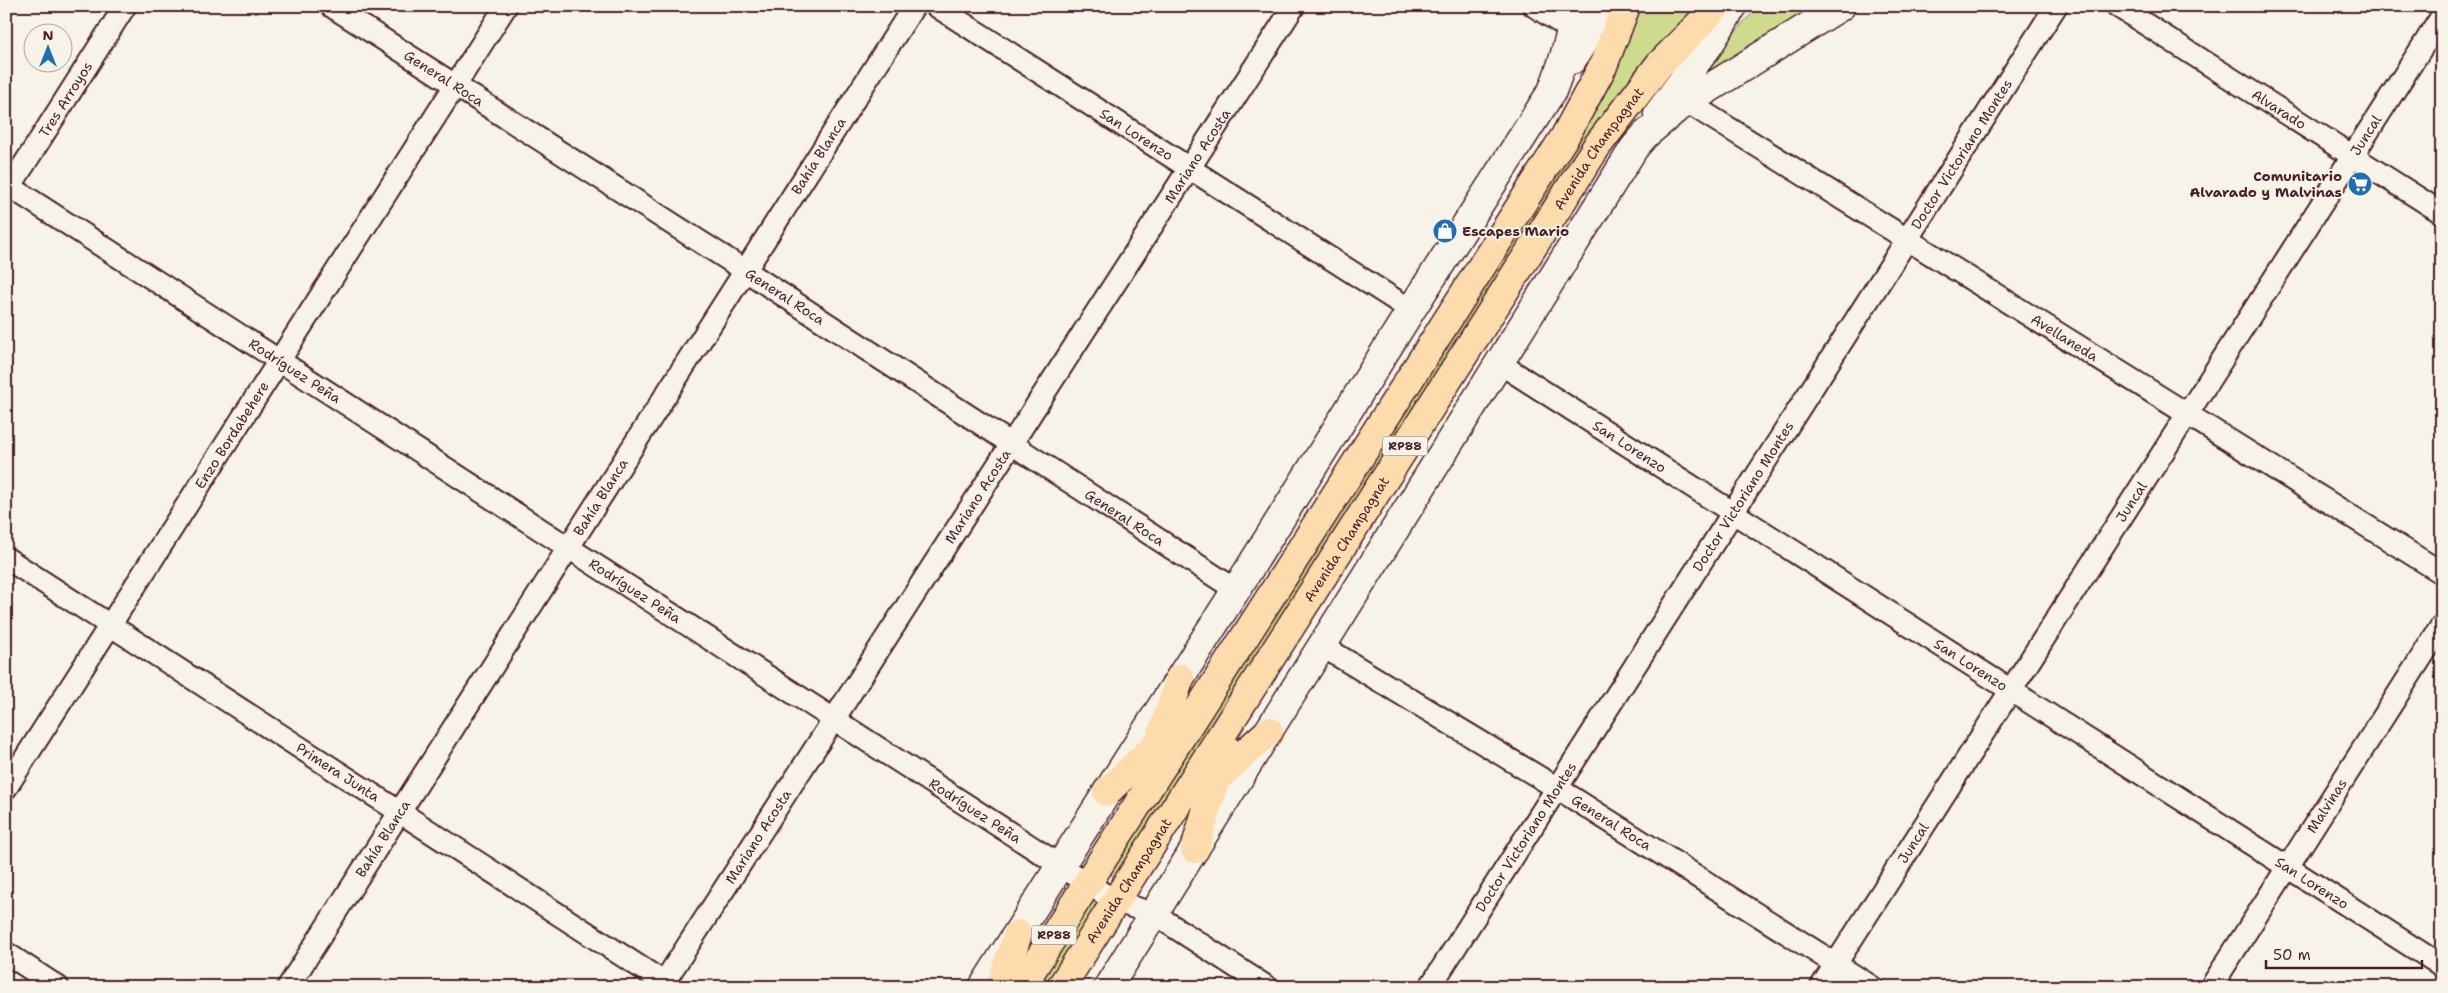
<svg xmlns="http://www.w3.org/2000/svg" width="2448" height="993" font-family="'Shantell Sans',sans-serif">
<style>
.green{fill:#cedb8e;stroke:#8c7d5c}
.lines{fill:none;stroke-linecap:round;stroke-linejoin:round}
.minor-casing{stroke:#4a1f2b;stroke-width:25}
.tertiary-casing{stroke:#4a1f2b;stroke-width:31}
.trunk-casing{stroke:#4a1f2b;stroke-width:31}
.minor{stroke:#f7f3e8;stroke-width:21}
.tertiary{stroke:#f7f3e8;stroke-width:28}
.trunk{stroke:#fcdcac;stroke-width:28}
.labels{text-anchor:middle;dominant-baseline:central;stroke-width:4;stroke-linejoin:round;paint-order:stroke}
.shield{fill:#f7f3e8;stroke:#7e5f64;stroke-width:1}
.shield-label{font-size:12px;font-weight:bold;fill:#4a1f2b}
.street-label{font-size:14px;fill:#4a1f2b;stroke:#f7f3e8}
.poi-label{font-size:14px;font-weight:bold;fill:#4a1f2b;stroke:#f7f3e8;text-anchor:end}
</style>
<rect width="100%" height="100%" fill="#f7f3e8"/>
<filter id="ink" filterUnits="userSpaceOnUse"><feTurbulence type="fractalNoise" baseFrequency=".02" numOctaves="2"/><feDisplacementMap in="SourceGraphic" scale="10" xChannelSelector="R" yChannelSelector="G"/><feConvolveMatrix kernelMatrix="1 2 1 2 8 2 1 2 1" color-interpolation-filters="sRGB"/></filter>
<g filter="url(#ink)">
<path class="green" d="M1640,6H1697L1661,43L1606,109L1117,876L1106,875L1599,101L1619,62Z
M1758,6H1823L1695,85L1731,37Z
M1089,899L1097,908L1048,987H1030Z"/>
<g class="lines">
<defs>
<g id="minor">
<path id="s1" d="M331,6L746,271L1236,590"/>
<path id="s2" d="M936,6L1411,310"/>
<path d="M1534,6L1572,30"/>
<path id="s3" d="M2117,6L2442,213"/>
<path id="s4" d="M1687,102L2442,573"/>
<path id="s5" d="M6,184L1115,901L1154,914L1267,987"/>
<path id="s6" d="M6,193L125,6"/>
<path id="s7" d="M1499,363L2442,966"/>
<path id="s8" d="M6,558L671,987"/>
<path id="s9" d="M1322,646L1557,788L1872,987"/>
<path id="s10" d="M6,788L506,6"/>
<path d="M6,953L58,987"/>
<path id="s11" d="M288,987L914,6"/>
<path id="s12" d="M661,987L1294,6"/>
<path id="s13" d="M1430,987L2056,6"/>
<path id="s14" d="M1821,987L2442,16"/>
<path id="s15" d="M2211,987L2442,625"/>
</g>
<path id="tertiary" d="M1572,60L1605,6
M1658,114L1709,45L1733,6
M983,987L1236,590L1411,310L1552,91C1563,63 1572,36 1575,6
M1108,987L1634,148L1645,135L1676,109L1841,6"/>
<g id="trunk">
<path d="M1158,745L1180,678"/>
<path d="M1215,780L1269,731"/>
<path d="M1107,792L1172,729"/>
<path d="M1195,849L1225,747"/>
<path d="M1000,987L1018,934"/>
<path d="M1021,987L1565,136L1603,66L1626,6"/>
<path id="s16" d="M1061,987L1597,146L1659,65L1717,6"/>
</g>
</defs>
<use href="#minor" class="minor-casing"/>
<use href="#tertiary" class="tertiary-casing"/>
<use href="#trunk" class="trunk-casing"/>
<use href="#minor" class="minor"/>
<use href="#tertiary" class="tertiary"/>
<use href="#trunk" class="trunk"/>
</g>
</g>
<defs>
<symbol id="supermarket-disc" viewBox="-11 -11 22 22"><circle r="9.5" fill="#1f6fb2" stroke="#f7f3e8"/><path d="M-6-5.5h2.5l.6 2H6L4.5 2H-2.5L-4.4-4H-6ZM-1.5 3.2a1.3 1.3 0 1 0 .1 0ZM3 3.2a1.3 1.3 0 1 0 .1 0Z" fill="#fff"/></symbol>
<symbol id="shop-disc" viewBox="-11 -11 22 22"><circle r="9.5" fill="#1f6fb2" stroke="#f7f3e8"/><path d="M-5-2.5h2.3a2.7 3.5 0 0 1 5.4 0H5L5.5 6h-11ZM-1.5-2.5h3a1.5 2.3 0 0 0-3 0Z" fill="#fff"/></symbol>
</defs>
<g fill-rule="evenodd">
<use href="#supermarket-disc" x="2346" y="170" width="28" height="28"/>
<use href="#shop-disc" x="1431" y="217" width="28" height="28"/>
</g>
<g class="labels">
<g class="shield">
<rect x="1382.5" y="436.5" width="45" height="19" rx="4"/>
<rect x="1031.5" y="925.5" width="45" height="19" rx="4"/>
</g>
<g class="shield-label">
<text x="1405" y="446">RP88</text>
<text x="1054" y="935">RP88</text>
</g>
<g class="street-label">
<text stroke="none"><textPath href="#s1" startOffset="134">General Roca</textPath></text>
<text stroke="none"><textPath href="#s6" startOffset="111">Tres Arroyos</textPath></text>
<text stroke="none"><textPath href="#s3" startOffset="192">Alvarado</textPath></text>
<text stroke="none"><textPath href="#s2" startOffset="238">San Lorenzo</textPath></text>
<text stroke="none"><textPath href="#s14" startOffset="1011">Juncal</textPath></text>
<text stroke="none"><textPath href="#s16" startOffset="996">Avenida Champagnat</textPath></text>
<text stroke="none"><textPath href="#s11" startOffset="986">Bahía Blanca</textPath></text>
<text stroke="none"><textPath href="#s13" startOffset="988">Doctor Victoriano Montes</textPath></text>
<text stroke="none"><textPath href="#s12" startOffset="989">Mariano Acosta</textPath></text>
<text stroke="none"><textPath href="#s1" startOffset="539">General Roca</textPath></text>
<text stroke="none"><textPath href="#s4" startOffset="445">Avellaneda</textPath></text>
<text stroke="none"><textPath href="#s5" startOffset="344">Rodríguez Peña</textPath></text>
<text stroke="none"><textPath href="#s10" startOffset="419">Enzo Bordabehere</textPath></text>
<text stroke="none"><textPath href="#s7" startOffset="155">San Lorenzo</textPath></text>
<text stroke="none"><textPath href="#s13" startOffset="582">Doctor Victoriano Montes</textPath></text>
<text stroke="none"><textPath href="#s11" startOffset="581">Bahía Blanca</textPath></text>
<text stroke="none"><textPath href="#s12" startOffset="584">Mariano Acosta</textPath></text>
<text stroke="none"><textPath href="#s14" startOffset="576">Juncal</textPath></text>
<text stroke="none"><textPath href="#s1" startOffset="944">General Roca</textPath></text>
<text stroke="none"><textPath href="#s16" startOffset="531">Avenida Champagnat</textPath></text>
<text stroke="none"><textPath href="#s5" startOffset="749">Rodríguez Peña</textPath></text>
<text stroke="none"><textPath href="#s7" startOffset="560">San Lorenzo</textPath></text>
<text stroke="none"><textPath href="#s8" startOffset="395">Primera Junta</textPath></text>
<text stroke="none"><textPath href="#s15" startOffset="215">Malvinas</textPath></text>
<text stroke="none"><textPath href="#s5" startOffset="1154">Rodríguez Peña</textPath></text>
<text stroke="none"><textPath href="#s9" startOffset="339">General Roca</textPath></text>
<text stroke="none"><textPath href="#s12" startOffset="179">Mariano Acosta</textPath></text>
<text stroke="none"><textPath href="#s11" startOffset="176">Bahía Blanca</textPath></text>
<text stroke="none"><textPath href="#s13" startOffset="178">Doctor Victoriano Montes</textPath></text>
<text stroke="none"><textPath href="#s14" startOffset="171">Juncal</textPath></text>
<text stroke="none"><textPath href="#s16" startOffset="126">Avenida Champagnat</textPath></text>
<text stroke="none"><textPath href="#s7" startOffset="965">San Lorenzo</textPath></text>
</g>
<g class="poi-label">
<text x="2342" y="176">Comunitario<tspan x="2342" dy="16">Alvarado y Malvinas</tspan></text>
<text x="1462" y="231" text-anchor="start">Escapes Mario</text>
</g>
</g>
<rect width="2448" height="993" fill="none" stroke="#f7f3e8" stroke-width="25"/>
<rect x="12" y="12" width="2423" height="968" fill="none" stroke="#4a1f2b" stroke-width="2" filter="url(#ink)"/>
<g transform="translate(48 48)"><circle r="24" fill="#f7f3e8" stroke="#b29e9c"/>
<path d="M0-4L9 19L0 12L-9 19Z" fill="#1f6fb2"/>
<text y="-8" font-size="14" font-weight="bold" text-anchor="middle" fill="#4a1f2b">N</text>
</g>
<path d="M2266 960v8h156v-8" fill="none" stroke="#4a1f2b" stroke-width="2.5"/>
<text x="2273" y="960" font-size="15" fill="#4a1f2b" stroke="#f7f3e8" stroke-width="4" paint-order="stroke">50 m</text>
</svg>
